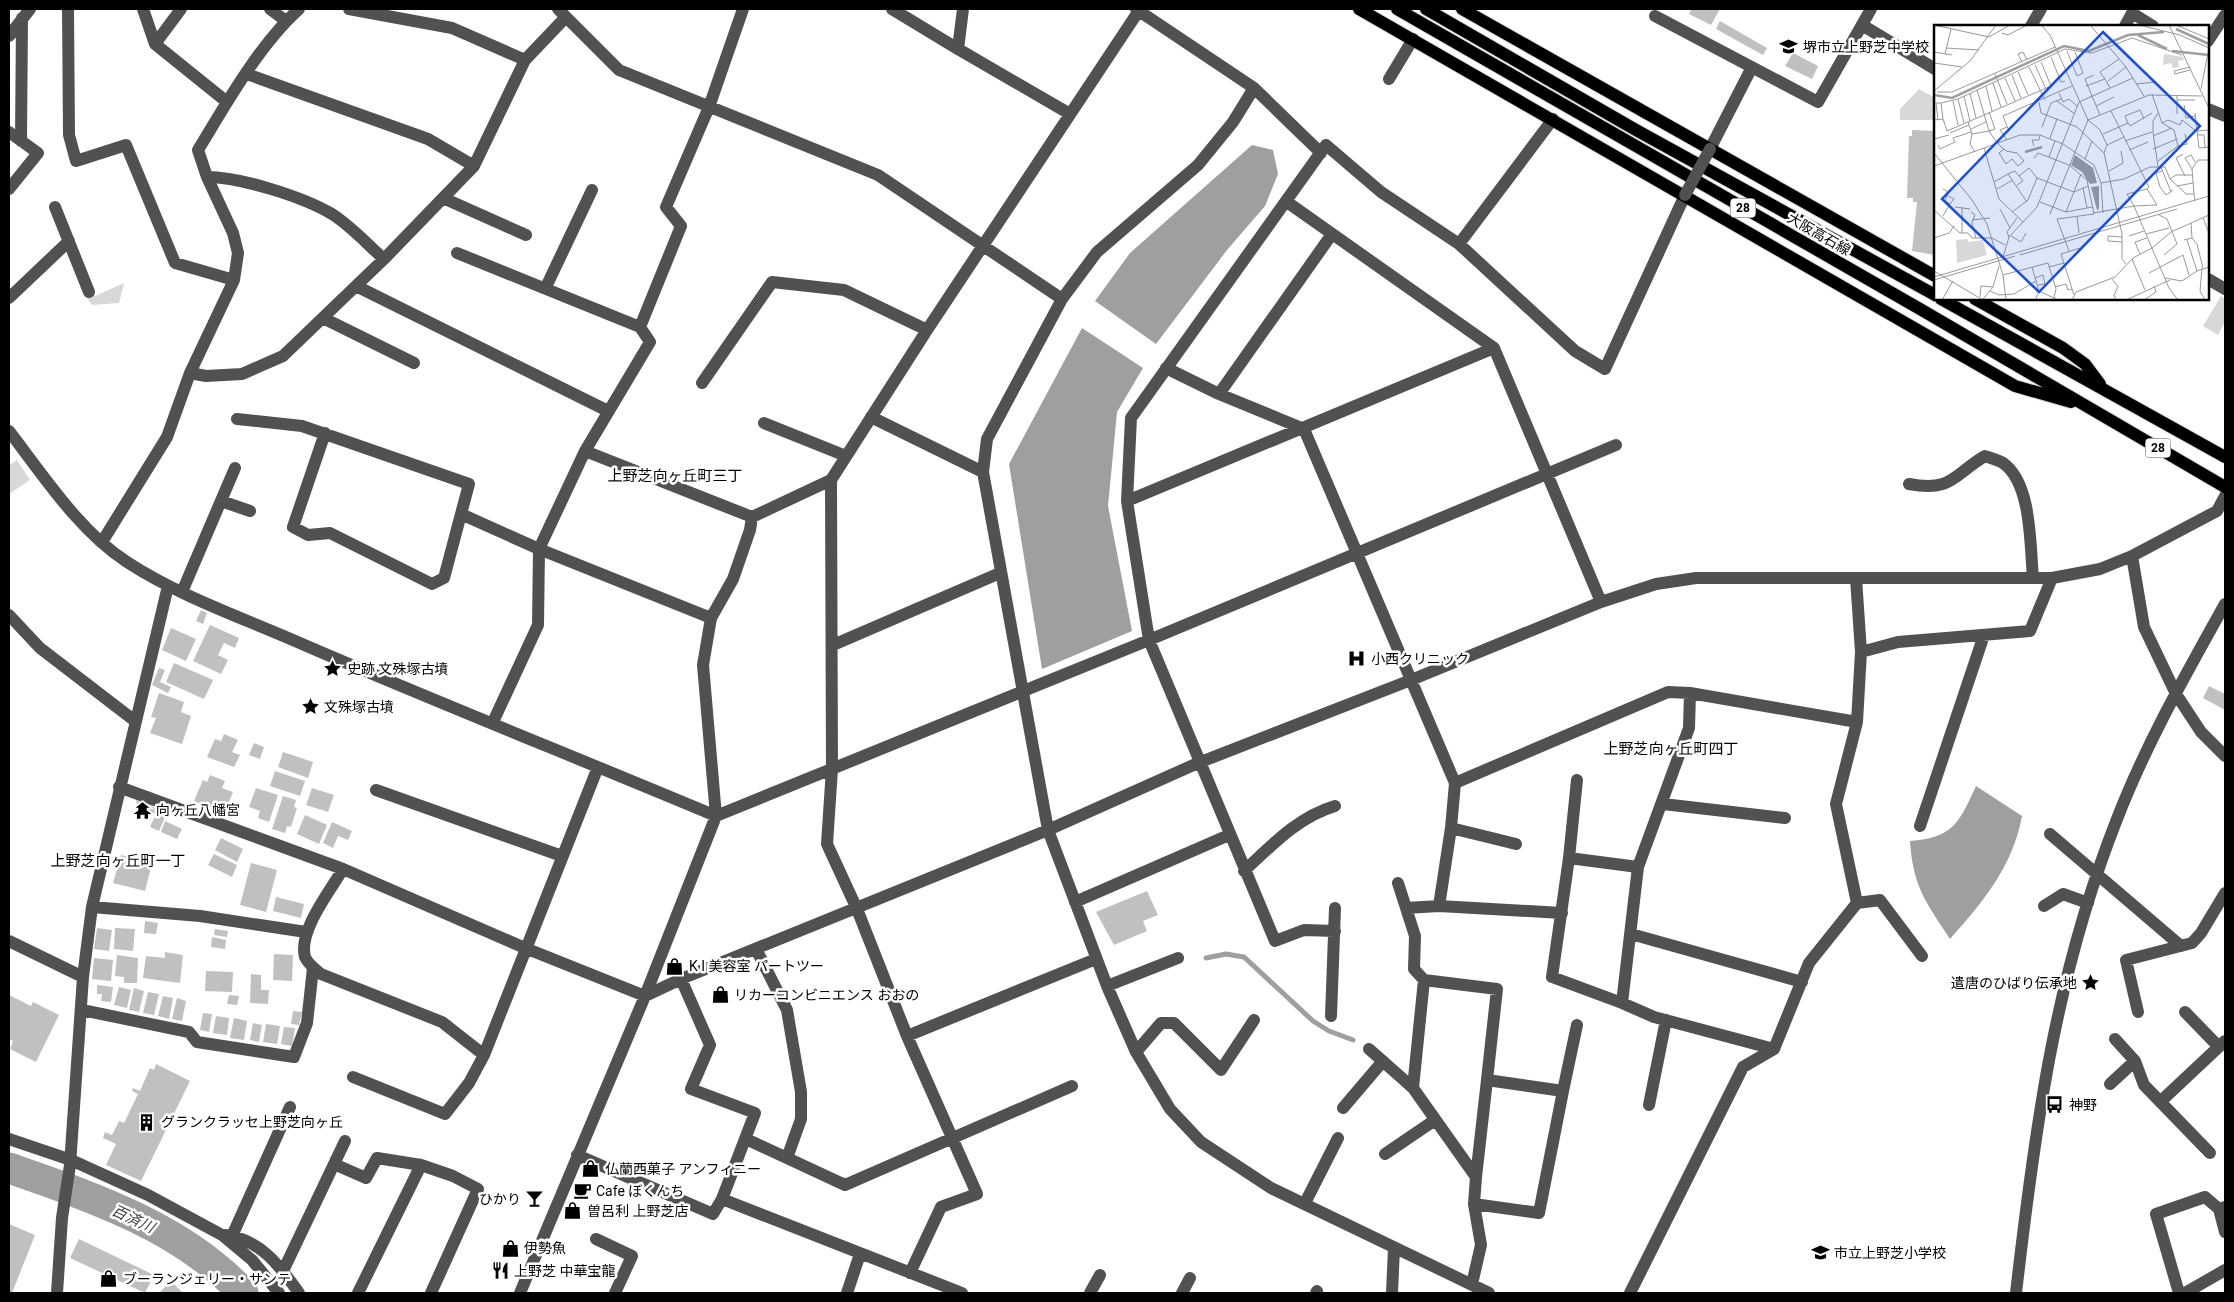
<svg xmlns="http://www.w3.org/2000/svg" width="2234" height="1302" font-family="Roboto,'Noto Sans JP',sans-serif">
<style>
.green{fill:#d8d8d8}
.water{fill:#9f9f9f}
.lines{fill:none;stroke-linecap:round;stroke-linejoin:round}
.stream{stroke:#9f9f9f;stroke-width:5}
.river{stroke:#9f9f9f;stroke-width:31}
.building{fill:#c0c0c0}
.major-casing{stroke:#dbdbdb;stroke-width:14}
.minor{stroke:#515151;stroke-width:12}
.major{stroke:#000;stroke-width:12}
.minor-bridge{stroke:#515151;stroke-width:12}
.labels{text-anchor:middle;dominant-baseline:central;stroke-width:5;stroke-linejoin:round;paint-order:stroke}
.shield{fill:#fff;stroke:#4c4c4c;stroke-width:1}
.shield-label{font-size:12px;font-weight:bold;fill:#000}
.poi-label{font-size:14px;fill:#000;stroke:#fff;text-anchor:start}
.street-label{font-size:14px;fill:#000;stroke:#fff}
.neighbourhood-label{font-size:15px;fill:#000;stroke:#fff}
.water-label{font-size:15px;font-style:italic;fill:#404040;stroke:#fff}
.inset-river{fill:none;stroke:#9f9f9f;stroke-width:2.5}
.inset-road{fill:none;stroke:#999;stroke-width:1}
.view{fill:#1d4ed8;fill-opacity:0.15;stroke:#1d4ed8;stroke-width:2.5}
.inset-edge{fill:none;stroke:#000;stroke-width:2.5}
</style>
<rect width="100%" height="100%" fill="#fff"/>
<path class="green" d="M1919,89L1935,98V120H1900V109Z
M124,283L119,303L92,305L84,294L93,291L95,296Z
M2221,296L2225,299V322L2218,335L2203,326Z
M17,460L30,480L9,494V465Z"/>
<path class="water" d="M1252,145L1273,150L1278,174L1265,206L1227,250L1156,344L1095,301L1130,253Z
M1082,328L1143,368L1117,412L1108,506L1132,631L1042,669L1009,464Z
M1976,786L2022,816C2013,866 1983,902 1950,939C1926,902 1913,887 1910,841C1953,838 1959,823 1976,786Z"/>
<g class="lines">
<path class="stream" d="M1206,958L1226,954L1244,957L1313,1021L1329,1031L1353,1040"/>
<path class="river" d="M9,1168C92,1197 182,1227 243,1293"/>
</g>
<path class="building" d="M1692,9H1720L1711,25L1689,14Z
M1720,21L1767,48L1763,55L1716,29Z
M1793,53L1818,66L1812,79L1785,66Z
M1912,130L1935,131V255L1912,251L1917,202H1913V198H1907L1909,136H1912Z
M201,610L207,613L203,624L196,621Z
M210,625L239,638L235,648L224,643L218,655L228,660L221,674L193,661Z
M171,628L196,639L186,661L162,650Z
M174,663L213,680L204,699L166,682Z
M159,668L165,670L160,682L171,687L168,693L152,685Z
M2209,686L2225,694V710L2203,698Z
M159,693L184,702L181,712L191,716L182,744L150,733L156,718L151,717Z
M224,734L238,740L232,752L240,755L234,767L207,757L215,739L221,741Z
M254,743L264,747L260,759L249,755Z
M283,752L313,762L308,778L278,767Z
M275,771L305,781L300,796L270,786Z
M210,775L225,781L222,788L233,792L224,814L194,801L203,780L207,782Z
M256,788L278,795L269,822L258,818L260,811L249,807Z
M312,788L334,795L328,812L306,805Z
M283,796L296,800L294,807L297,808L291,827L287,826L285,833L272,829Z
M136,800L167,813L159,831L150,827L156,814L153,816L145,812L146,810L137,806Z
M305,815L327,825L319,844L297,834Z
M165,821L182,829L177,839L161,832Z
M332,822L352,831L348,840L338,836L333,848L323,843Z
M221,838L243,849L237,862L215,850Z
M214,854L237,865L232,877L208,865Z
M121,855L152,863L145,891L113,883Z
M251,863L277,870L266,912L240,905Z
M1147,891L1158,915L1143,921L1147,931L1114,945L1096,912Z
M276,897L304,904L301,918L273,911Z
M145,921L158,923L156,934L144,933Z
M97,928L112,930L109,951L94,949Z
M115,928L135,929L133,951L114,949Z
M215,929L228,931L227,937L214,935Z
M212,937L226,940L225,949L211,947Z
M165,952L183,955L180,983L143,978L146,956L165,958Z
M274,954L293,955L292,981L273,980Z
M117,955L138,958L137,983H124V977L115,976Z
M94,958L113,960L111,981L92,979Z
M206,971L233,972L232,992L205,991Z
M251,974L261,975V990H269L268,1004L250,1003Z
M97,985L113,987L111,1002L101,1001L102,994H97Z
M119,987L131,990L127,1008L114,1005Z
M134,988L144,991L139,1012L129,1010Z
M148,992L159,994L154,1015L143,1013Z
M9,995L31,1006L33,1002L59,1015L36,1062L10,1049L13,1041L9,1039Z
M229,995L239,996L237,1005L227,1004Z
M163,996L173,998L169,1019L158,1016Z
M177,998L186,1001L182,1021L172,1019Z
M293,1011L302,1012L299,1025L291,1024Z
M203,1013L212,1014L209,1032L200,1030Z
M216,1016L229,1018L227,1035L213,1033Z
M234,1018L247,1021L244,1040L230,1038Z
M253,1023L262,1025L259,1042L250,1040Z
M266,1024L280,1026L277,1044L263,1042Z
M284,1027L295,1028L292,1046L281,1044Z
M156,1064L190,1081L141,1181L106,1165L116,1144L103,1138L105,1132L112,1135L119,1121L124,1123L138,1094L132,1091L133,1088L140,1091L150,1068L154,1070Z
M9,1224L35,1235L12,1293H9Z
M79,1239L154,1275L145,1293L70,1258Z
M171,1281L183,1293H159Z"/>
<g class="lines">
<defs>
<path id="major" d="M1359,9L2015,386L2071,402
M1397,9L1920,309L2225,487
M1426,9L1636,130L1935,295
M1462,9L1935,276
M1941,299L2225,457
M1975,299L2063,348L2085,364L2100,384"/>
</defs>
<use href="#major" class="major-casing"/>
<path class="minor" d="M68,9L69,135L76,161L126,145L175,263L234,280
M143,9L155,44L227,102
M270,9L286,21
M349,9L452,28L525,60
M558,9L619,70L878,175L1062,299
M892,9L958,49L963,9
M1136,9L1254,88L1321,153
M1655,16L1818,102L1871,9
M1862,25L1935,69
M2031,26L2041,9
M2125,26L2132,13L2153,26
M9,36L30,9
M2208,41L2225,15
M155,44L181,9
M958,49L1070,114
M247,74L428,139L474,166
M1389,79L1413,39
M1254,88L1233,122L1198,165L1097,252L1062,299L987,439L983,472L1048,830L1107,986L1136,1052L1170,1109L1201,1142L1271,1188L1489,1293
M2208,109L2225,116
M9,132L38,153L9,189
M21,141L22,18
M1710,149L1752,67
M207,177C241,177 303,197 332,214C351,226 368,245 384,259
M443,198L526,235
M1287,202L1494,348L1601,602
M55,207L89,292
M1459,244L1553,119
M457,253L640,327L650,342L585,451L539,549L538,625L493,722
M2208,279L2225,289
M356,286L608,411
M546,287L592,190
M9,298L69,241
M323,318L414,363
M640,327L681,226L666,207L709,107L743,9
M1166,368L1219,394L1304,429L1455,783L1668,692L1690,693L1857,722
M190,373L206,376L242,374L283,356L384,259L474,166L525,60L565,18
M702,383L772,282L844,290L927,330
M1219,394L1332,234
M871,417L983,472
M237,419L302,426L469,484L461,514L539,549L711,618
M764,423L846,456
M9,431C43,475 79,531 127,562C182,598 249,620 309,647C444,705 580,759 716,816L1149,640L1616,445
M325,433L293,527L308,535L330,533L432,584L444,578L461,514
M585,451L752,517L831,480L927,330L1140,9
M831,480L832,769L827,844L857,909L907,1036L977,1194L941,1207L910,1273
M1909,484C1952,492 1953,475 1985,456C1990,458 1998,460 2003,463C2032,483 2030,546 2033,578
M221,501L250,511
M1127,501L1494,348
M102,542L167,437L190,373L234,280L238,253L233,233L207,177L198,150C226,104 259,45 299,9
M2132,556L2144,627L2176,694L2201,732L2225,756
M182,592L235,468
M9,615L40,648L135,721
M833,645L1000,573
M1861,652L1898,642L2030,631L2052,578
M1690,693L1689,728L1638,867L1622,1003L1654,1017L1774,1049
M1455,783L1451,828L1439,906L1562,913
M119,787L343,869L525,948L645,996L681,979L1048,830L1198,763L1411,680L1601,602L1656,584L1696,578H2052L2100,569L2132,556L2217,511L2225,496
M376,790L562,856
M1663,804L1785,818
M1920,826L1984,635
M1451,828L1516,844
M2050,834L2181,946
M1569,858L1577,780
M343,869C330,891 298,931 305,957C308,964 316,970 321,974L442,1022L484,1055
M1244,871C1272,845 1298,817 1335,806
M1398,883L1415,936L1414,969L1424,980
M1075,902L1229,835
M1857,903L1880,900L1922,956
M2044,906L2063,894L2088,903
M92,907L200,916L306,932
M1406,908L1439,906
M1335,931L1304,930L1275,941L1149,640L1127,501L1131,418L1326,145L1381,192L1459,244L1575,351L1605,369L1685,195
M1631,934L1802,982
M9,941L83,977
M756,949L787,1010L801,1092V1119L787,1158
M681,979L710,1045L691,1089L755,1113L722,1199
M1107,986L1178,958
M1622,1003L1552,977L1569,858L1638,867
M82,1010L189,1032L197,1042L294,1057L307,1023L313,968
M2138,1012L2126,960L2192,943L2201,933L2225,893
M2185,1012L2219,1047
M1331,1016L1335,908
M907,1036L1096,959
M2115,1039L2135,1061L2144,1085L2210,1153
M1369,1049L1413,1088
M1136,1052L1161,1023H1174L1221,1070L1254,1020
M353,1077L445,1114L469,1083L484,1055L598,767
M2110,1084L2135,1061
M1563,1091L1577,1025
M2160,1102L2225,1041
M1649,1105L1666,1020
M1343,1108L1383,1061
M9,1139L71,1160L148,1195L222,1235L252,1260L279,1293
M746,1139L845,1185L1072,1086
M1385,1154L1435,1120
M577,1155L713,1214L722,1199L962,1293
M334,1164L366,1178L377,1158L421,1165
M1476,1177L1487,1080
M1305,1203L1338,1138
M2225,1207L2219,1209L2225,1232
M225,1235C260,1239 280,1266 299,1293
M232,1236L290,1107
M596,1239L632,1256L615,1293
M283,1271L345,1141
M1472,1284L1481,1245L1474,1204L1476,1177L1413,1088L1424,980L1497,989L1487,1080L1563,1091L1539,1213L1474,1204
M57,1293L62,1218L70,1165L83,977L92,907L168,586
M358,1293L421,1165L453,1176L478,1189L431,1293
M520,1293L645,996L716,816L703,665L711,618L733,579L750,530L752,517
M847,1293L860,1254
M1090,1293L1100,1275
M1182,1293L1190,1278
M1316,1293L1317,1291
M1392,1293L1394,1248
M1630,1293L1743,1067L1774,1049L1809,963L1857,903L1836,804L1857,722L1861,652L1856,578
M2016,1293C2035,1128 2055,976 2117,819C2146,744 2186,674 2225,604
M2179,1293L2156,1214L2205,1197L2219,1209
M2185,1293L2225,1270"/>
<use href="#major" class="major"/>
<path class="minor-bridge" d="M1685,195L1710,149"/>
</g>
<defs>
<symbol id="school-bare" viewBox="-9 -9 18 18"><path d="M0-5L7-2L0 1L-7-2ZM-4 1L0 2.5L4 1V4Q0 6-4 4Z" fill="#000" stroke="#fff" stroke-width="2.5" paint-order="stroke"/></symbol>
<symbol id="hospital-bare" viewBox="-9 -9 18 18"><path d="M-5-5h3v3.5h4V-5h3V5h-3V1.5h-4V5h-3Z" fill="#000" stroke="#fff" stroke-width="2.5" paint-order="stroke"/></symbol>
<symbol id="sight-bare" viewBox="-9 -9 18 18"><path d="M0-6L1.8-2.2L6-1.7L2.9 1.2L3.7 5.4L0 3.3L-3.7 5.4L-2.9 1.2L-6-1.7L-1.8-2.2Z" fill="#000" stroke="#fff" stroke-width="2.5" paint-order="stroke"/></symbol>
<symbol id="temple-bare" viewBox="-9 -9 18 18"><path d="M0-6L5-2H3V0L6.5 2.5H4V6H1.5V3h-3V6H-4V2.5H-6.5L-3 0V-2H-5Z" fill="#000" stroke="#fff" stroke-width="2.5" paint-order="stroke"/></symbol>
<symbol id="shop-bare" viewBox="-9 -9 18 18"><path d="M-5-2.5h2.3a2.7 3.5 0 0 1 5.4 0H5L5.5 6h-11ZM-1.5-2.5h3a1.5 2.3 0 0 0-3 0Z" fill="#000" stroke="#fff" stroke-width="2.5" paint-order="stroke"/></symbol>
<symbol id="bus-bare" viewBox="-9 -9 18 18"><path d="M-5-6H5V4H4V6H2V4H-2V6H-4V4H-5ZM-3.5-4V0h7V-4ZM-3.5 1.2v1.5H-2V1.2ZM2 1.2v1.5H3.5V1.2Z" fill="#000" stroke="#fff" stroke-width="2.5" paint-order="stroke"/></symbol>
<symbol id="building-bare" viewBox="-9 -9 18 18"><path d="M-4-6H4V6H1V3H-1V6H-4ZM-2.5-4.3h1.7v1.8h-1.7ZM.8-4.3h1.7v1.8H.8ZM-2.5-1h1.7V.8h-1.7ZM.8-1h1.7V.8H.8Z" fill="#000" stroke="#fff" stroke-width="2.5" paint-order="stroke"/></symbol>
<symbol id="cafe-bare" viewBox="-9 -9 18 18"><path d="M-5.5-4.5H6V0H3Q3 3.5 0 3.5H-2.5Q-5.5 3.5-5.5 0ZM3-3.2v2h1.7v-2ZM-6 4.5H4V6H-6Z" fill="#000" stroke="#fff" stroke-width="2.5" paint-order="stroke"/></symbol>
<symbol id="bar-bare" viewBox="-9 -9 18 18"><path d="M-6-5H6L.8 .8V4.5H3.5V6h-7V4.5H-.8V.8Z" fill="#000" stroke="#fff" stroke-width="2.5" paint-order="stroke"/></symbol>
<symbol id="restaurant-bare" viewBox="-9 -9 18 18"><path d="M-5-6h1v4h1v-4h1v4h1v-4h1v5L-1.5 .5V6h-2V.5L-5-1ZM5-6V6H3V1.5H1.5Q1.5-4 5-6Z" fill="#000" stroke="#fff" stroke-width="2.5" paint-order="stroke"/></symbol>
</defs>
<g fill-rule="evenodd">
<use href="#school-bare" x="1776" y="34" width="25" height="25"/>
<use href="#hospital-bare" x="1344" y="646" width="25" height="25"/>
<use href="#sight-bare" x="320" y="656" width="25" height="25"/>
<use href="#sight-bare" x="298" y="694" width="25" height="25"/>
<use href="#temple-bare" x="130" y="798" width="25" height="25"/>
<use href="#shop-bare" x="662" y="954" width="25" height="25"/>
<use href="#sight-bare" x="2078" y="970" width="25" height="25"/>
<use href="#shop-bare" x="708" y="982" width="25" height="25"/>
<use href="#bus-bare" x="2042" y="1092" width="25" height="25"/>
<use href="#building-bare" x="134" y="1110" width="25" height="25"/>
<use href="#shop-bare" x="578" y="1156" width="25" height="25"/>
<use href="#cafe-bare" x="570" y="1178" width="25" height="25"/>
<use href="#bar-bare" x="522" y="1186" width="25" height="25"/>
<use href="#shop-bare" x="560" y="1198" width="25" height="25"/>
<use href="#shop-bare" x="498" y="1236" width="25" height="25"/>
<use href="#school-bare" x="1808" y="1240" width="25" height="25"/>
<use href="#restaurant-bare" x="488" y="1258" width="25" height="25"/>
<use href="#shop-bare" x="96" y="1266" width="25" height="25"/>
</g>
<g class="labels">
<g class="shield">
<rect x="1730.5" y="198.5" width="25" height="19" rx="4"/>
<rect x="2145.5" y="438.5" width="25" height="19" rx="4"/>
</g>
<g class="shield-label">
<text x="1743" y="208">28</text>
<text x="2158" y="448">28</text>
</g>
<g class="poi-label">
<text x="1803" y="47">堺市立上野芝中学校</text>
<text x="1371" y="659">小西クリニック</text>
<text x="347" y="669">史跡 文殊塚古墳</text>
<text x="324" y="707">文殊塚古墳</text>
<text x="156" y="810">向ヶ丘八幡宮</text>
<text x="689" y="966">K I 美容室 パートツー</text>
<text x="2077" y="983" text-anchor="end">遣唐のひばり伝承地</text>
<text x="734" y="995">リカーコンビニエンス おおの</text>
<text x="2069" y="1105">神野</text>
<text x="161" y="1122">グランクラッセ上野芝向ヶ丘</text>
<text x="605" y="1169">仏蘭西菓子 アンフィニー</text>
<text x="596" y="1191">Cafe ぼくんち</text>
<text x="521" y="1199" text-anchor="end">ひかり</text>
<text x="587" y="1211">曽呂利 上野芝店</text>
<text x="524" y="1248">伊勢魚</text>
<text x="1834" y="1253">市立上野芝小学校</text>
<text x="514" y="1271">上野芝 中華宝龍</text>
<text x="123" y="1279">ブーランジェリー・サンテ</text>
</g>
<g class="street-label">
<text transform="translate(1819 234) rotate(30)">大阪高石線</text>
</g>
<g class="neighbourhood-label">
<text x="675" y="476">上野芝向ヶ丘町三丁</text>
<text x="1671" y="749">上野芝向ヶ丘町四丁</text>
<text x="118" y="861">上野芝向ヶ丘町一丁</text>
</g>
<g class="water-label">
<text transform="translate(133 1219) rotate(25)">百済川</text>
</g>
</g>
<g transform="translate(1934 25)">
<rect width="275" height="275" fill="#fff"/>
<path d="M230,29L249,32L250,35L244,36L245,42L239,43L237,38L229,40ZM33,214L35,217L49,215L53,230L23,238L22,215Z" fill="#d8d8d8"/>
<path d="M141,130L159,143L163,158L156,159L148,147L137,140ZM165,161V184L163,185L157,162Z" fill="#9f9f9f"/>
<path class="inset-river" d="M242,4L275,19M204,10L233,24M238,26L275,30M0,70L18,73L130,21L155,26L194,10L230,7M91,127L108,122"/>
<path class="inset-road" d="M0,0L55,12L76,0M107,0L116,10L154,95L166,105L173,120L170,128L188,209V234L192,239M156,0L192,42L210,71M205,0L246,10L275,23M235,0L275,83M242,0L275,14M68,8L74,10L93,0M12,23L45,25M133,26L143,51L149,48L141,27M0,27L18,30M11,29L17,4M117,32L127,57L131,56M88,37L84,29L89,27L93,35M0,38L28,42M101,40L112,64M95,42L111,75M256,42L240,46L241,49L256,45M84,47L94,70M61,49L73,79M78,50L87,73M160,50L151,54L166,90M71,53L81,76M171,54L166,47L185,34M174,56L192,42M59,58L67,82M202,59L222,57M52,61L58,86M152,61L171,54L176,63M267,64L275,23M0,66L36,36L62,0M3,67H18L121,22M36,68L42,93M125,68L129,77L135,74L143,81M218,69L228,98L240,105L244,121L224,136M30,71L36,96M24,74L30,98M243,75H261M19,76L24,100M123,76L141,89M105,77L107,88L143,102L170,128M250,80L252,93L261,91M162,81L180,72M177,86L215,162L213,164M55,87L61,104L55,106L63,118M261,88L265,123L275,122M243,89V71M9,94L7,78L24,74L131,24L158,28L198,13L248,30M0,95L9,94L13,106L117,61L107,37M4,95L2,78H7M34,97L38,109L36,119L41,127M194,98L191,91L206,85L210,94M228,98L234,95L246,100L248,95L262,106L275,105M108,102L117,78L127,74M37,104L52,97M75,106L69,91L138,61M16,108L35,100M38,109L55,106L43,65M169,109L194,98L196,101L218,88M264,110H270L271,123M219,111L238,103M116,113L123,94M0,114L15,110M73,115L66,105L73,102M191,116L218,107M64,118L67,122L70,124L72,126L83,128L90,136L84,141L78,134L72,139L65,128L70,124M4,120L6,124L21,117L19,113L37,107M173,120L190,112M100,121L98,115H105L106,110M244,121L253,119L251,109M50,123L65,174L89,197M219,124L243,114M195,125L214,117M0,128L38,175L53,199L69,250L72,275M249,129L242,133L251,151M115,132L121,116M100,133L104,128L135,140L153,155L160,189L123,194L135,226M151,134L158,116M0,141L86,110H106L129,119L160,140L167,158L169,188M224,142L219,107V96L224,88M227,142L237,167M258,144L251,133L257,130L261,137M175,146L189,138L187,126M228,146L222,148L226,162L232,170L239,165M74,149L81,146L89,156L83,160M85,151L95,143L103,153M236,154L242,150H258M60,157L74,149L93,177M167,158L190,154L216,142H231L236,154L252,169H260L261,176M243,161L259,158M149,163L153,183M63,164L79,155M213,164L223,180L200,181L193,169ZM260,169L258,144L264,135H275M12,170L20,174L16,179M106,177L132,187L158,182M21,182L36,184M66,184L76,203M0,185L26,208H34L38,213H58L71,220M37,187L41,190L38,198L42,213M78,187L94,175L103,153L140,167L154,161M132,187L147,149M159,188L200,181L235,263L244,275M116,189L154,95L215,70L268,71M225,190L233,194L243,219L230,230M9,191L16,179L11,176L14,167L9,164M143,192L145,208M269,193L275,208M38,195L56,193M257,198L258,213M28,208V182M212,209L235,203M77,211L87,217L92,208M195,211L210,206M75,212L73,207L83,193M0,213L15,208L20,201M250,215L258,213L263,219L269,243M253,215L263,246M188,217L174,216V211L188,212M206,229L201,217L213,213M86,230L243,184M69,232L75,212L103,182L145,77L199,53M198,234L211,265M98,242L105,266L101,275M115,242L130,238M268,243L266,266L271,275M0,246L49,275M215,248L249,230L255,250M69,250L114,238L122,264L120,273M0,252L275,171M101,253L109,250L111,259L104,260M231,253L248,256L263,246L275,242M178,254L184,262L180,270L182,275M0,255L81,231M121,262L132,259L134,265L138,264M56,266L65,270L80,269L102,256M105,266L124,275M140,270L127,229L146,223M46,272L47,261L59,262M49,274L59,262L65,241M8,275L19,256M138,275L142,267L181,252L199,233L218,223L237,207L275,190M192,275L236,255M210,275L222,267L220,261"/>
<path class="view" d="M169,7L266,101L105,267L8,174Z"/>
<rect width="275" height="275" class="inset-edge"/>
</g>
<rect width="2234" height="1302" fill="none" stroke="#000000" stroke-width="20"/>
</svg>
